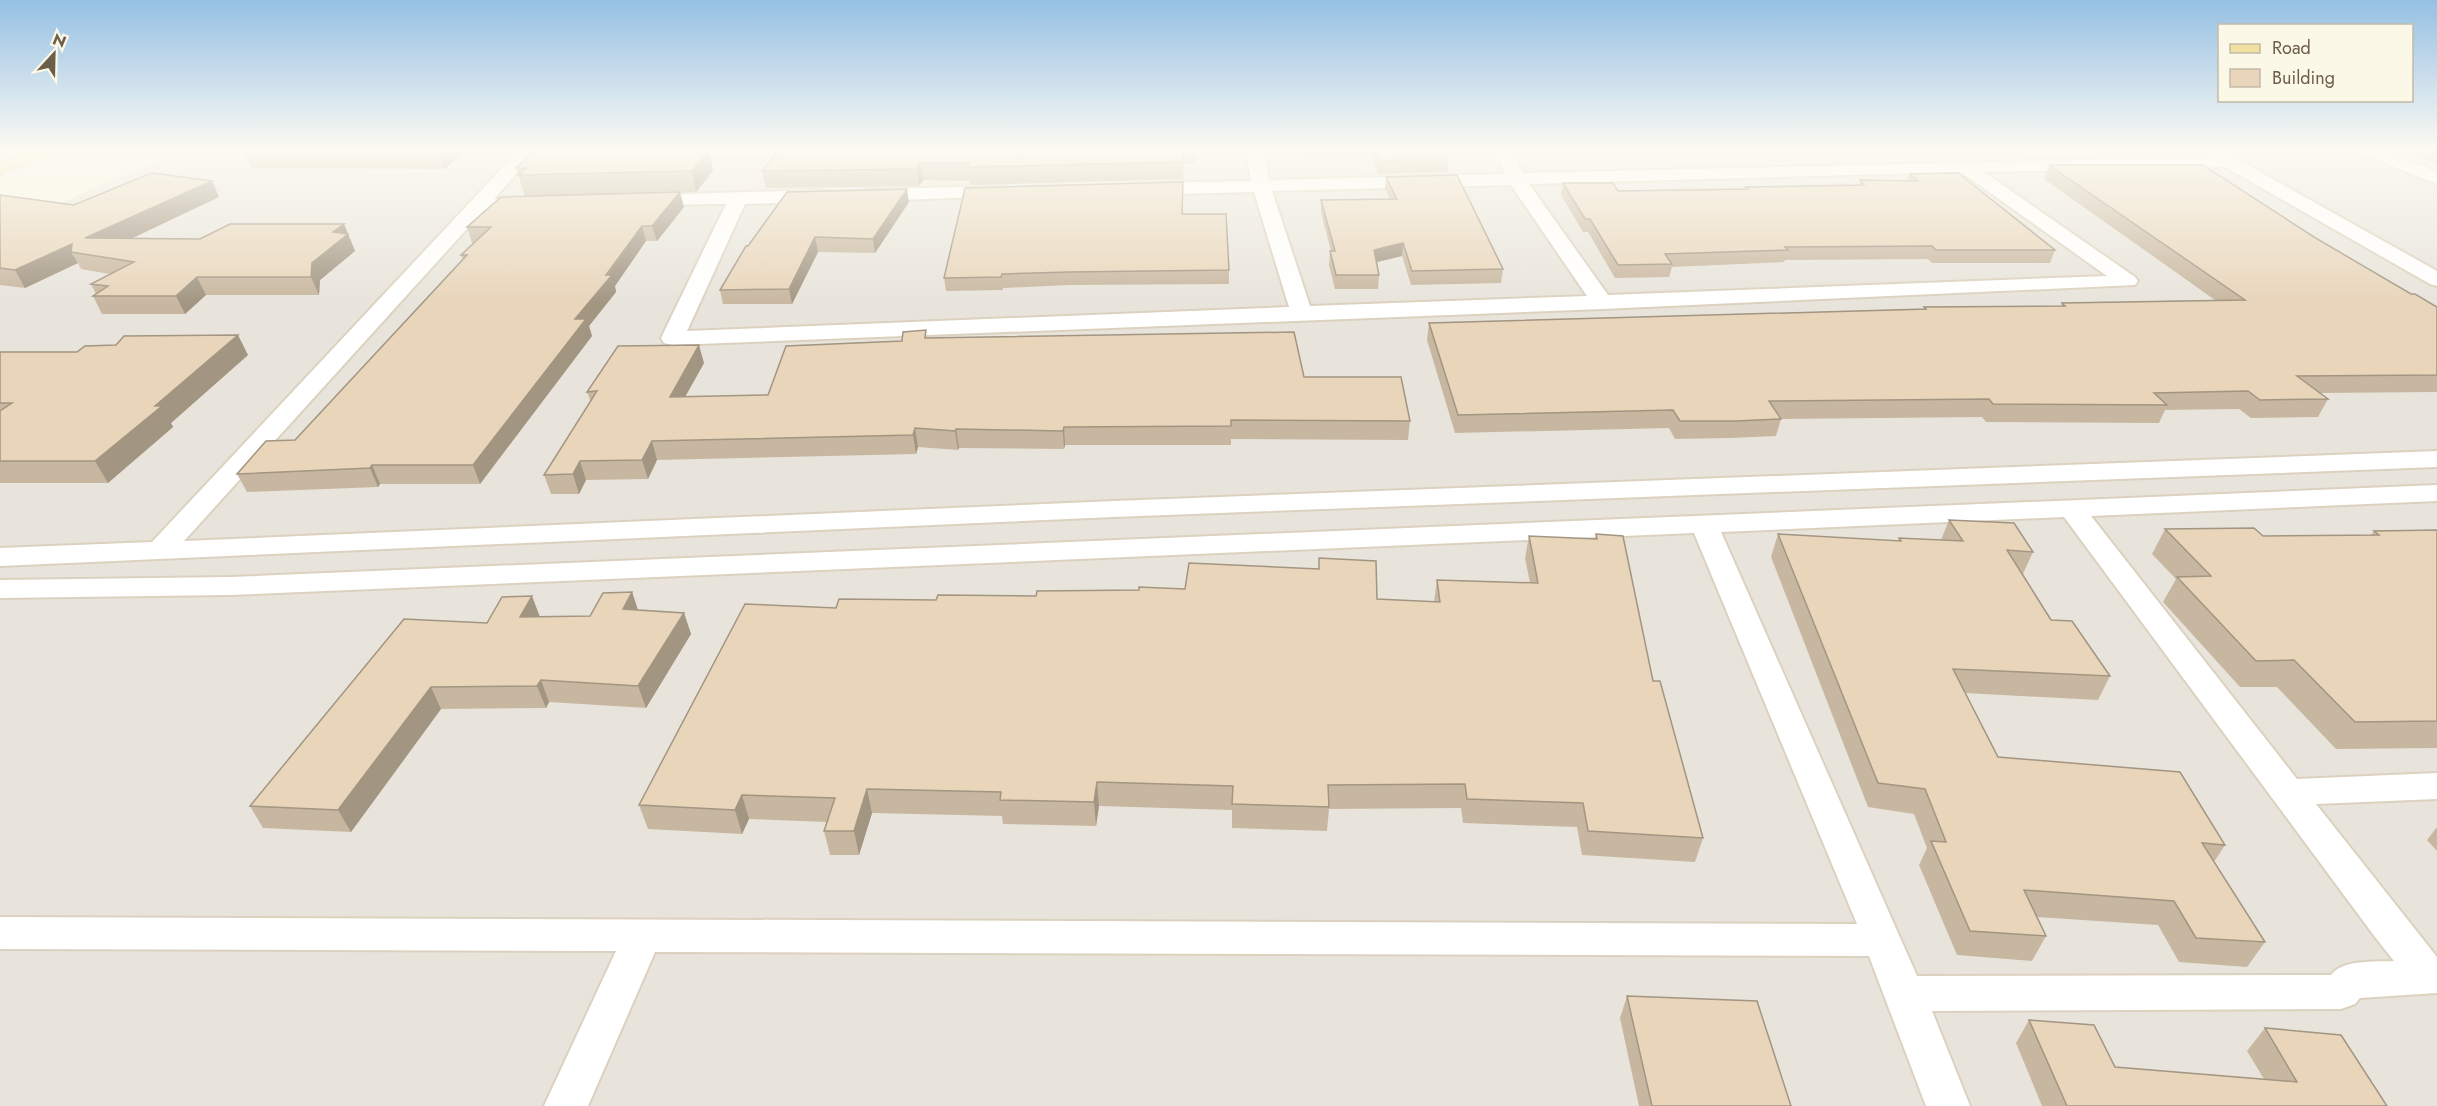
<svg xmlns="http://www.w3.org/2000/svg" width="2437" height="1106" font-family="Jost,sans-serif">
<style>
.industrial{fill:#e8e4dc}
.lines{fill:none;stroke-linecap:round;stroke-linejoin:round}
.minor-casing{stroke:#dcd1bf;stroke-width:4}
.major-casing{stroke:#dcd8d4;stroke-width:3}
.minor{fill:#fff;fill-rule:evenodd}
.major{fill:#f0e1a1;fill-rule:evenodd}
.wall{fill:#c8b7a0}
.shaded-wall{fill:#a29582}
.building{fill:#e8d5ba;stroke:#a29582;stroke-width:1.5}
</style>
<rect width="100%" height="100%" fill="#f9f4e1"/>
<path class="industrial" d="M181,150H2437V1106H0V230Z"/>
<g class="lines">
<defs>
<path id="minor" d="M519,150H537L494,199H540L542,203L540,207L484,210L184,541L1114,501L2437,451V467L1114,517L0,566V548L152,542Z
M664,150H815L807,155L671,158L665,157L662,153Z
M1246,150H1264L1269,180L1505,174L1494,150H1511L1523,173L2208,157L2204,153L2206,150H2221L2437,271V286L2430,284L2225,167L1984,172L2135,277L2138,281L2135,285L1603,309L672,345L664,343L661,338L726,204L638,205L636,201L638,197L645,195L821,190L828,192L830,196L828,200L821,202L745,204L687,331L1289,307L1254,192L1143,195L1137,193L1134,189L1137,185L1143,183L1251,181ZM1961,172L2107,276L1608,295L1529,184ZM1511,185L1587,296L1310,306L1272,191Z
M2360,150H2384L2437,172V184L2362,154Z
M1004,186L1011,188L1013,192L1011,196L870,201L863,199L861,195L863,191L870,189Z
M2437,485V501L2091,516L2297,779L2437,773V799L2316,804L2437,957V993L2360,998L2355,1004L2341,1009L1932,1011L1970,1106H1926L1869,956L655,952L588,1106H544L616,951L0,949V917L1857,924L1694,533L230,595L0,598V580L230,577ZM2064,517L2375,937L2394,961C2375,962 2343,959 2331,975L1917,976L1721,532Z"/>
<path id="major" d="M27,150H55L52,154L0,175V162Z"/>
</defs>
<use href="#minor" class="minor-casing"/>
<use href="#major" class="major-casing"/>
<use href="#minor" class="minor"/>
<use href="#major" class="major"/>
</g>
<path class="wall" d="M251,150H468L444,169L251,168L244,153Z
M709,150L713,171L696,192L525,196L516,168Z
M779,150H1196V164H1184L1183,179L970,185V181L923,180L919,186L766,188L762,171Z
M1301,150H1442L1448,160L1447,172L1378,174L1370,156H1302Z
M2401,150H2437V164Z
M2049,165L2314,237L2411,294L2437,307V392L2320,393L2328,399L2318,417L2251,418L2239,409L2165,410L2159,423L1986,422L1982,417L1781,419L1776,436L1731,438L1675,439L1669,428L1455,433L1427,340L1429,323L1924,309V307L2061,306L2062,303L2215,300L2044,179Z
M1910,174L2055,250L2050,263H1932L1928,259L1785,260L1784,262L1672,267L1669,277L1615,278L1588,232H1583L1561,195L1563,183L1618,191L1745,190V187L1859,185L1860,180L1907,181Z
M1386,177L1503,269L1501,283L1411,285L1402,256L1377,262L1379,275L1378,289H1335L1329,265L1330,251H1331L1321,213V200L1390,199L1385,189Z
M212,181L219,197L131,239H200L344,224L355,251L320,280L319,295H206L185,314H102L93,296L96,294L91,284L110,274L81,269L78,263L25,288L0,285V195L74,205Z
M1183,182L1182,214L1229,270V284L1069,285L1003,288V290L946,291L944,278Z
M909,202L875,253L818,252L792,304H723L720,290L748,246Z
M684,207L657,241H646L615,286L616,292L589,326L592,336L480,484H380L378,487L247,492L237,474L295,440L463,260L461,255L474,243H472L467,227Z
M927,338L1304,377L1410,421L1408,440L1231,439V445H1065L1064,449L959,448L958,450L918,447L916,454L657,460L648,479L586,480L579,494H551L544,475L591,402L587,392L704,363L685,397L768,395L902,341Z
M0,352L248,355L171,423L173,427L108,483H0Z
M1949,520L2033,552L2023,574L2051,620L2110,676L2098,700L1965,693L1998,757L2225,845L2214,862L2265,942L2247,967L2179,962L2158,925L2037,917L2046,936L2032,961L1957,955L1919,865L1927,848L1914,814L1868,807L1771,557L1778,534L1898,541L1899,538L1941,540Z
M2165,529L2263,536L2371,535L2374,531L2437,530V748L2336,749L2277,687H2240L2163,602L2176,579L2152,554Z
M1596,534L1653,681L1703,838L1695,862L1582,855L1577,827L1463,823L1461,808L1329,809L1327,831L1232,828V810L1099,806L1096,826L1003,824L1002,816L872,813L859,855H830L824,831L827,822L749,819L742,834L648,829L639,805L836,608L936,600L1377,599L1434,602L1437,580L1530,583L1525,558L1529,536L1595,539Z
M632,592L638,610L684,613L691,634L646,708L549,702L546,708L441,709L351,832L263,828L250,806L487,623L540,617L590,616Z
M2437,827V851L2427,840Z
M1627,996L1791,1106H1639L1620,1018Z
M2029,1020L2115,1067L2264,1079L2247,1051L2265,1028L2387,1106H2042L2016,1043Z"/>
<path class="shaded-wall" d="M444,150H468L444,169L439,154Z
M709,150L713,171L696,192L692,171Z
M920,163L923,180L919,186L917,169Z
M212,181L219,197L94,256L85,238Z
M907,189L909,202L875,253L873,239Z
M680,192L684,207L657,241L652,226Z
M344,224L355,251L320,280L319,295L311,277L312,263L333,232Z
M642,226L646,241L615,286L616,292L589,326L592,336L480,484L473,465Z
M815,237L818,252L792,304L789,289Z
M1403,243L1402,256L1373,263L1374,250Z
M72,244L71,252L78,263L25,288L15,270Z
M197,277L206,295L185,314L176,296Z
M238,335L248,355L171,423L173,427L108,483L95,461L155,406Z
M699,345L704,363L675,415L670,397Z
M1064,427L1065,445L1064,449L1063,431Z
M915,428L918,447L916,454L913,435Z
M956,429L959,448L958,450L955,431Z
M652,441L657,460L648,479L642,460Z
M580,461L586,480L579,494L573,474Z
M372,465L380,484L378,487L370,468Z
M632,592L639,613L623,609Z
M532,596L540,617H520Z
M684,613L691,634L646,708L638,686Z
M541,680L549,702L546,708L537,686Z
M431,687L441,709L351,832L338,810Z
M1097,782L1099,806L1096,826L1094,802Z
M867,789L872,813L859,855L854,831Z
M742,795L749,819L742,834L735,810Z"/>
<path class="building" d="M251,150H444L439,154L244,153Z
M535,150H709L692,171L518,175L527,168H516Z
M779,150H1183V162L968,167L969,163H920L917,169L762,171Z
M1374,150H1442L1448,160L1379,161Z
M2049,165H2203L2314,237L2411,294H2415L2437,307V375L2297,376L2328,399L2260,400L2248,391L2154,393L2167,405L1993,404L1989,399L1769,401L1781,419L1735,421H1680L1673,410L1458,415L1429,323L1926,309L1924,307L2065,306L2062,303L2245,300Z
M151,173L212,181L85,238L200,239L230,224H344L333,232L348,234L312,263L311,277H197L176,296H93L108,286L91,284L134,262L71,252L72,244L15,270L0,268V195L74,205Z
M1958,173L2055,250H1936L1932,246L1785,247L1788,250L1665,254L1672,264L1618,265L1590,219H1585L1563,183H1613L1618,191L1748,189L1745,187L1864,185L1860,180L1918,181L1910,174Z
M1457,175L1503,269L1412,271L1403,243L1374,250L1379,275H1336L1330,251H1335L1321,200L1397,199L1386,177Z
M1183,182L1182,214H1226L1229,270L1068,272L1002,274L1001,277L944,278L965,188Z
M907,189L873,239L815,237L789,289L720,290L746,246H748L787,192Z
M680,192L652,226H642L606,275H612L575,319H586L473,465H372L370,468L237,474L266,441L295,440L467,255H461L491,227H467L501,197Z
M926,330L925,338L1294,332L1304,377H1401L1410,421L1231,420V426L1064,427L1063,431L956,429L955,431L915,428L913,435L652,441L642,460L580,461L573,474L544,475L597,391L587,392L618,346L699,345L670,397L768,395L786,346L902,341L903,332Z
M238,335L155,406H162L95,461H0V411L12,403H0V352H77L85,346L116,345L124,336Z
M1949,520L2014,523L2033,552L2007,550L2051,620L2072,621L2110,676L1953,669L1998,757L2180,772L2225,845L2202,843L2265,942L2196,938L2174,901L2024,890L2046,936L1970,931L1931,841L1946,842L1925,789L1878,783L1778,534L1901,541L1899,538L1963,541Z
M2254,528L2263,536L2379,535L2374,531L2437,530V721L2355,722L2294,660L2256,661L2177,577L2211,576L2165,529Z
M1596,534L1623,536L1653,681H1660L1703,838L1588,831L1583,803L1467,799L1465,784L1328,785L1329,807L1232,804L1233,786L1097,782L1094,802L1000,800L1001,792L867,789L854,831H824L835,798L742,795L735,810L639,805L745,604L836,608L839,599L936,600L938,595L1036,596L1037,591L1139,590V587L1185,589L1189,563L1319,569V558L1376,561L1377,599L1440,602L1437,580L1538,583L1529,536L1597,539Z
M632,592L623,609L684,613L638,686L541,680L537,686L431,687L338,810L250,806L404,619L487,623L502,597L532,596L520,617L590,616L603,593Z
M1627,996L1757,1001L1791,1106H1652Z
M2029,1020L2094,1025L2115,1067L2297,1082L2265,1028L2341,1035L2387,1106H2067Z"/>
<linearGradient id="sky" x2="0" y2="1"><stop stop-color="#95c0e4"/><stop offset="0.49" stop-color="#fcfaf2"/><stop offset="1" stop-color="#fcfaf2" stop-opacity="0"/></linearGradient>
<rect width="2437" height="305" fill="url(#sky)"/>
<rect x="2218" y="24" width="195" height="78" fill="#fcf8e7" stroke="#c3baa9" stroke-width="1.5"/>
<rect x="2230" y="44" width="30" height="9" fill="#f0e1a1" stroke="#c3baa9" stroke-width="1.5"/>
<text x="2272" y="54" font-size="18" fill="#6d5d4b">Road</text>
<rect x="2230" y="69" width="30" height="18" fill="#e8d5ba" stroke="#c3baa9" stroke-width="1.5"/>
<text x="2272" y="84" font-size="18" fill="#6d5d4b">Building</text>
<g transform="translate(54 54) rotate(22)" stroke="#fcf8e7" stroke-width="4.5" paint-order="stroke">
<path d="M0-4.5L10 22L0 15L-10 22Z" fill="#6d5d4b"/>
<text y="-9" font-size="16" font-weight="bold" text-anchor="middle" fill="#6d5d4b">N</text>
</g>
</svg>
